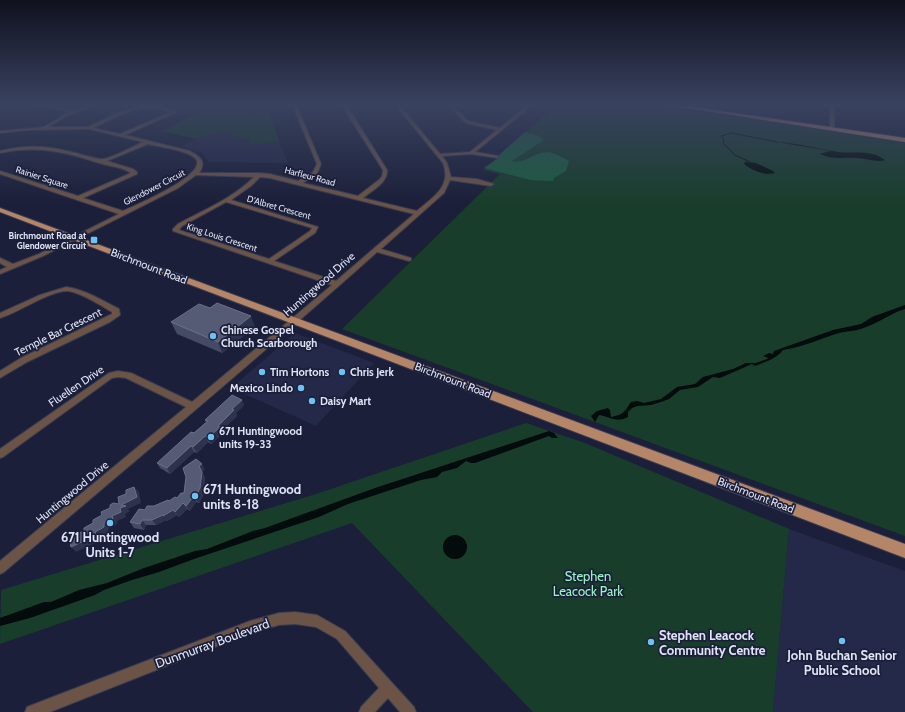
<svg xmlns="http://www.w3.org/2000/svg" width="905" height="712" font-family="Cabin,sans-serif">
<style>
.built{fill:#242949}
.green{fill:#183e2b}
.forest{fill:#1b5d3e}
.water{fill:#030b0c}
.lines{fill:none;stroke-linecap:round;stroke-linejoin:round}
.stream{stroke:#030b0c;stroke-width:1}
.minor-casing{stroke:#373b53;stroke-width:2}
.major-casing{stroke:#373b53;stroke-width:2}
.minor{fill:#6b5446;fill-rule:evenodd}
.major{fill:#b58568;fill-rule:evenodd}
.wall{fill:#454a66}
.shaded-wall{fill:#2d324d}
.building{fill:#555a75;stroke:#6b708a}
.poi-dot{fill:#6dc2f3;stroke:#1b1f39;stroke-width:1.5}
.labels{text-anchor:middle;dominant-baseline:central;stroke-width:3.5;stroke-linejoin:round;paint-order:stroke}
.far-street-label{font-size:9px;fill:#e0e4f6;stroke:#1b1f39}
.far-poi-label{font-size:9px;font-weight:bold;fill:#e0e4f6;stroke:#1b1f39;text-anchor:end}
.street-label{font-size:11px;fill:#e0e4f6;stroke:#1b1f39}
.poi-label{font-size:11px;font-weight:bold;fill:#e0e4f6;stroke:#1b1f39;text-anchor:start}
.near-poi-label{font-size:13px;font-weight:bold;fill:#e0e4f6;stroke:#1b1f39;text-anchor:start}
.near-park-label{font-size:13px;fill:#99f6c2;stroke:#1b1f39}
.near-street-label{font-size:13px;fill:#e0e4f6;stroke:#1b1f39}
</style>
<rect width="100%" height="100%" fill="#1b1f39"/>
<path class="built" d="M231,130L248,135L251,145L279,141L288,163L209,162L202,153L181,146L208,134Z
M295,333L374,363L316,426L231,388Z
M789,529L905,571V712H773Z"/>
<path class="green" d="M211,104H269L267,105L279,141L250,145L249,139L236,137L232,134L233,133L231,130L208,134L198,139L161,131C172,127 182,122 191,116C199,112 203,107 211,104Z
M558,104H651L905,143V536L342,329L500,174L483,170Z
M526,423L585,443L789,529L773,712H533L352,523L0,644L1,590L316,494Z"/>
<path class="forest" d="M525,132L537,135L544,140L512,161C525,164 536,151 548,152C556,153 562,157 569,161L566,171L554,178L553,181L531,180L484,168L497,159L499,155Z"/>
<path class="water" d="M777,142C797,143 818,149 838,152C854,154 871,149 885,160C877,163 866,158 857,158C845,157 832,160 820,154L830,151Z
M745,162L756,163L773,171L775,173C765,176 751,170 744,164Z
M905,305V309C891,313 880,322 866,327C858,331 848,331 839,333C820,339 802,347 783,350C775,360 766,361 755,366L752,364L720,378L713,377L698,387L680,390L669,399L661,402L651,405L637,406L632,408L628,412V417C617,423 610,417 599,415L595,422L591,416L597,411L608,408L610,410L611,417C624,414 623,414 631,402L637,401L644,403L661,399L677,387L695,384L703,377L733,369L746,363H756L767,359L768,358L763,356L769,353L773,354L774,351L833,330L861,324L872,317Z
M549,431L554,433L558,438H552L549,436L475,463H471L466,461L457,468L442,472L437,477L421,480L348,504L319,517L194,559L159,572L132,580L104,590L95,595L30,618L0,626V618L44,602H51L79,590L107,583L144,568L195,551L207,549L253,531L265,528L375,488Z
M443 547a12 12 0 1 1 24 0a12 12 0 1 1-24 0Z"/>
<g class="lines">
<path class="stream" d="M750,162L735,155L723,143L724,139L721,136L732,133L777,142"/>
<defs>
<path id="minor" d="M34,104H42L74,111L93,104H98L67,116L48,127H88L119,112L142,106L153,105L164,107L177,112L125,135L190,151C200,157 207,161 199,173H259L270,174L298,181L313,172L317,164L292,104H296L321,164L317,174L303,183L358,196L380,179L382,176L383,170L344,109L342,104H346L387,170C388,183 372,190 363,198L417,211C433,197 452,187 443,163L398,108L397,104H401V107L440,154L470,152L497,130L466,123L447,104H451L468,121L500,128L526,106L525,104L531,105L529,108L475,152L498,156V158L471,154L442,156L447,163L451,177L477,179L494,184L491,186L450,180L444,193L381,249L411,258V260L409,261L377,252C255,361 129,466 4,572L0,574V561L186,407L126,378L118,377L112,378L3,457L0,458V449L109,373L118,371L131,373L192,402L332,285L173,231V229L178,224C204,210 233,198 254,177L196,175L178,188L43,256L0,274V270L7,267L0,263V258L13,264L39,254L119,214L0,174V171L78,196L131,173C123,167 109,166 99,163C65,152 37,145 0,153V151C23,145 44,145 67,151C74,152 98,160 103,159C114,157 132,147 143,142L89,129L28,130L0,133V131L44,127L65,114L71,112ZM142,108C153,108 161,108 171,112L120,134L93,128L122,114ZM148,144C160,147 186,150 195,158C211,174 134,206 123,211L83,198L137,174V172L133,169L107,161ZM260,177L270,178L414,214L336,281L274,261L315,233L318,227L231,200L251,186ZM226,202L312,228L310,231L269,259L179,230L182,226Z
M830,104H834V129L832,130L830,129Z
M66,287C84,289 103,301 119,309L120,315L110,322L27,362L0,378V371L21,358L112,314V312C102,306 78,291 67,291C49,291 18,313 0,318V313L40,295Z
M295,612L317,615L345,631L414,707L416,712H400L388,698L375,712H359L361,707L379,688L337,639L316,627L295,624L279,625L250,633L50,712H25L27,707L32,705L250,621L279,613Z"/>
<path id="major" d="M662,104H673L905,138V142Z
M0,208L905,544V558L0,212Z"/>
</defs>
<use href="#minor" class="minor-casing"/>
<use href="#major" class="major-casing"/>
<use href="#minor" class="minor"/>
<use href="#major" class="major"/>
</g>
<path class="wall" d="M171,322L255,327L222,353L177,334Z
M244,405L236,413L237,416L222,430L223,433L211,444L208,442L197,453L194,452L170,474L160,468L157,463L194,433L206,422L205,420Z
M205,470L202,471L205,478L204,494L199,503L196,502L190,511L187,509L179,517L177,515L167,521L166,520L156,525H146L144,530L134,528L130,522L145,510L154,506L169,501L177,498L184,493L186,477Z"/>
<path class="shaded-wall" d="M251,316L255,327L222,353L218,342Z
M242,400L244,405L236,413L237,416L222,430L223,433L211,444L208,438L232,409Z
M205,436L208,442L197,453L193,447Z
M191,446L194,452L170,474L167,468Z
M202,464L205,470L202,471L205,478L204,494L199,503L195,498L199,466Z
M134,487L139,492L141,503L128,509L130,511L125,514L126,517L117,521V524L108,529L109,533L100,537L101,540L76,552L71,547L95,532L112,516Z
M193,497L196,502L190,511L186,506Z
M183,503L187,509L179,517L175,512Z
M173,510L177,515L167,521L166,520L156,525L152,520Z
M142,520L146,525L144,530L140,524Z"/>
<path class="building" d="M217,303L251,316L218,342L171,322L199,304L210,308Z
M232,395L242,400L232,409L234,410L218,426L220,427L208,438L205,436L193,447L191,446L167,468L157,463L191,432L194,433L208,421L205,420Z
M196,459L202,464L199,466L202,472L200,488L195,498L193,497L186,506L183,503L175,512L173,510L163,516V515L152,520H142L140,524L130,522L139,509L145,510L147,506H154L168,500L169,501L175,497L177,498L181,493H184L186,477L183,468Z
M134,487L137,497L121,505L126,506L120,508L121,512L112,516L113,519L104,523V527L95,532L96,535L71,547L70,541L77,534L84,531V528L93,523V520L102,515L101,512L110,508V505L113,503L119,504L118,497L126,494V490Z"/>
<linearGradient id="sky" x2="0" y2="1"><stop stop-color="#0f111f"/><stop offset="0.51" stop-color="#39425f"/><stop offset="1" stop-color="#39425f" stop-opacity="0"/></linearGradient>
<rect width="905" height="204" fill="url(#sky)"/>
<g class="poi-dot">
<rect x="90" y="236" width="8" height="8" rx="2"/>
<circle cx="213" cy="336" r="4"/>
<circle cx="262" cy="372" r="4"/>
<circle cx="342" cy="372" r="4"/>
<circle cx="301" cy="388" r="4"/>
<circle cx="312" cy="401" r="4"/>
<circle cx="211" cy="437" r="4"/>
<circle cx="195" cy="496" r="4"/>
<circle cx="110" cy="523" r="4"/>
<circle cx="842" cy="641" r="4"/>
<circle cx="651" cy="642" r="4"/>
</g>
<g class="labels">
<g class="far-street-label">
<text transform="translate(310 176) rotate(15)">Harfleur Road</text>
<text transform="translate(42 177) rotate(18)">Rainier Square</text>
<text transform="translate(154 187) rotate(-27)">Glendower Circuit</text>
<text transform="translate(279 207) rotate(16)">D'Albret Crescent</text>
<text transform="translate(222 237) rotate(18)">King Louis Crescent</text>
</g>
<g class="far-poi-label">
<text x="86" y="235">Birchmount Road at<tspan x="86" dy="10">Glendower Circuit</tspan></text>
</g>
<g class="street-label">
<text transform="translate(149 266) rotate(21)">Birchmount Road</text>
<text transform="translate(319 284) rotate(-41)">Huntingwood Drive</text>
<text transform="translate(58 332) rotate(-26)">Temple Bar Crescent</text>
<text transform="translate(453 380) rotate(21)">Birchmount Road</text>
<text transform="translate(76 386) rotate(-34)">Fluellen Drive</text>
<text transform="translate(72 492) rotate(-40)">Huntingwood Drive</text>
<text transform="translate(756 495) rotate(21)">Birchmount Road</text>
</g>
<g class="poi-label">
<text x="221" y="330">Chinese Gospel<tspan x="221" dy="13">Church Scarborough</tspan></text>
<text x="270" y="372">Tim Hortons</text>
<text x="350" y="372">Chris Jerk</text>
<text x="293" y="388" text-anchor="end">Mexico Lindo</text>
<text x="320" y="401">Daisy Mart</text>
<text x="219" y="431">671 Huntingwood<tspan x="219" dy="13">units 19-33</tspan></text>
</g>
<g class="near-poi-label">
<text x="203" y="489">671 Huntingwood<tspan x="203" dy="15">units 8-18</tspan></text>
<text x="110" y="537" text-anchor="middle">671 Huntingwood<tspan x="110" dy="15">Units 1-7</tspan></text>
<text x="659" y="635">Stephen Leacock<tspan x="659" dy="15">Community Centre</tspan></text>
<text x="842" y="655" text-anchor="middle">John Buchan Senior<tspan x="842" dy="15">Public School</tspan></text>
</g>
<g class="near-park-label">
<text x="588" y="576">Stephen<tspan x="588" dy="15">Leacock Park</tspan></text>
</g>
<g class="near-street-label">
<text transform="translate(212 643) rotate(-20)">Dunmurray Boulevard</text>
</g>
</g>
</svg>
